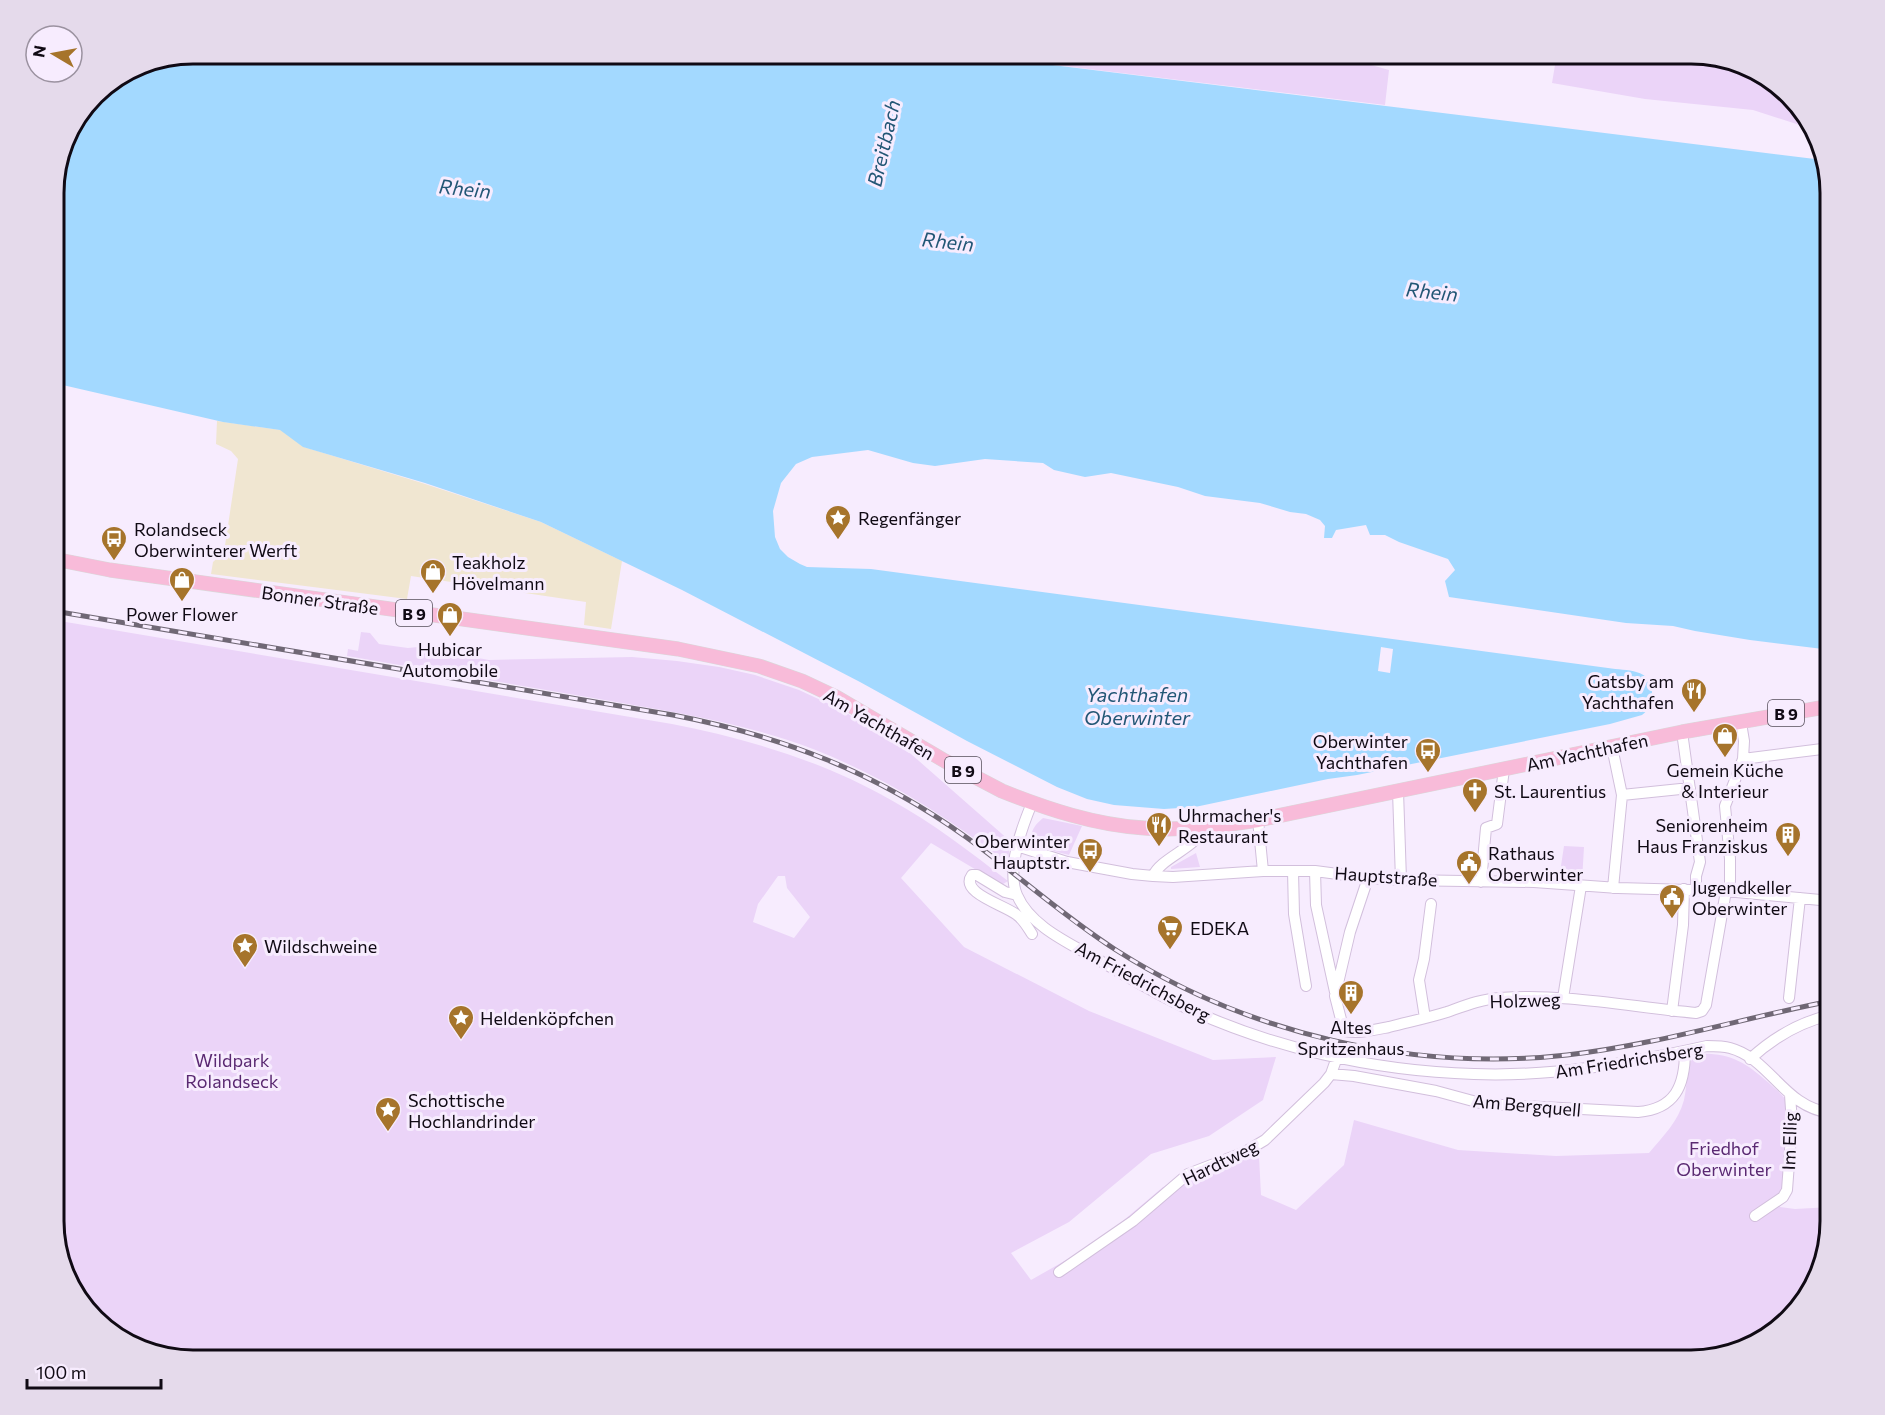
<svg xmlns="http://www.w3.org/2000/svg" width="1885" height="1415" font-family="Commissioner,sans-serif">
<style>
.industrial{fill:#f0e6d1}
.green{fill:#ebd4f8;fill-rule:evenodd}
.water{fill:#a3d9ff}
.pier{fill:#f7ecfe}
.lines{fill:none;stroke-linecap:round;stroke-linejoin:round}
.minor-casing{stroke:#d2bfdc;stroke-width:12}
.major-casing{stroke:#d9d8d9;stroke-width:15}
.minor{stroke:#fff;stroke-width:10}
.major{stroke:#f8bbd9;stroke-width:14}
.rail-casing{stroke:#706875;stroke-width:5}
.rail{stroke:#f7ecfe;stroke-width:3;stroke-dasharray:9;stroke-linecap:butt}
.labels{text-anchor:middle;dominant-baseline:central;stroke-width:6;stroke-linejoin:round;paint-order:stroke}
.shield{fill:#f7ecfe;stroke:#554e5a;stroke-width:1.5}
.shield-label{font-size:16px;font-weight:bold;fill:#100a14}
.poi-label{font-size:18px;fill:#100a14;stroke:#f7ecfe;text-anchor:start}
.street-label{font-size:18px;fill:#100a14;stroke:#f7ecfe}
.park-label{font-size:18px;fill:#5a2972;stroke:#f7ecfe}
.water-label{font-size:20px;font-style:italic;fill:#235776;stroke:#f7ecfe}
.rim{fill:none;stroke:#100a14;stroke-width:3}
</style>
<rect width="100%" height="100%" fill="#f7ecfe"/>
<path class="industrial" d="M217,421L281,430L304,447L422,483L541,522L622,561L611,629L584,625L586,602L411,576L407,599L211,574L213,562L224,552L238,459L231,451L216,444Z"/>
<path class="green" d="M964,54H1332L1389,70L1385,105Z
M1514,54H1692L1777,83L1815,130L1753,110L1645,99L1552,83L1555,65Z
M54,620L672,724C748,739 823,761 891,800C933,823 970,852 1008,881L1003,884H1000L931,843L901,878L964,947L1089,1011L1213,1060L1276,1057L1263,1100L1209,1136L1151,1154L1069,1222L1011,1253L1031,1280L1098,1242L1163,1187L1190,1180L1216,1167L1259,1156L1261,1195L1296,1210L1344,1165L1354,1120L1458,1150L1556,1156L1649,1153C1663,1136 1678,1122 1684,1100C1688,1083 1685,1069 1695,1054C1729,1052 1744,1061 1769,1083C1775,1089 1784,1095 1787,1103C1793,1127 1786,1166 1784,1191L1776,1196L1780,1207L1795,1209L1831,1207V1222L1802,1307L1753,1347L1692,1361H193L108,1332L69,1284L54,1231ZM778,876H785L787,888L810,917L794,938L753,922L758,904Z
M361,632L370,633L379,644L408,648L418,647L489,660L632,657L677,661L719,667L755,675L799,690L842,710L911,754L1010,841L1008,863C945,816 887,778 813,749C742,722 668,711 593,698C511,684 429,670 347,656L348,649L358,651Z
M1043,818L1082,826L1069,855C1049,850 1014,842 1043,818Z
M1564,846L1584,847L1582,881L1559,879Z
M1196,853L1200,867L1171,869V867Z"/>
<path class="water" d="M193,54H964L1823,160L1831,193V650L1750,640L1695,631L1673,626L1626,623L1449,597L1445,581L1455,570L1448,559L1399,542L1385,535H1370L1366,525L1336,530L1332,538H1324L1325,526L1320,520L1306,514L1290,512L1260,503L1205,496L1178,487L1111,473L1085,477L1054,470L1043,463L985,459L935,466L913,463L868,450L812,457L796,464L781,483L773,511L775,537L780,549L788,557L800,564L807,567L871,569L1608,668C1627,671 1653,668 1652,694C1652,702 1649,710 1642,715L1610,724L1357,775L1328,779L1195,807L1164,809L1114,805L1087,799L1057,787L967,741L860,682L682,590L541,522L425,483L303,447L280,430L223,422L54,383V184L69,131L101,89L140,64Z"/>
<path class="pier" d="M1381,647L1393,649L1390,673L1378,671Z"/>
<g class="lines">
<defs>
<path id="minor" d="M1682,732L1700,862L1696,876V890
M1612,747L1622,795L1613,888
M1743,759L1830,748
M1398,791L1401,880
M1622,795L1690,788
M1032,803C1022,827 1006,869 1017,895C1030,926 1069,943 1097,959C1124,975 1151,991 1180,1005C1271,1048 1373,1071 1474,1074C1553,1077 1630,1063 1707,1046C1715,1046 1723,1046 1730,1048C1771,1059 1783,1107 1831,1113
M1258,820L1263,871
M1017,846L1067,862L1132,874L1153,876L1173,877L1263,871H1315L1368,878L1401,880L1534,882L1618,888L1726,891L1831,901
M1293,871L1294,914L1306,986
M1315,871L1316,905L1335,992
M1153,876C1161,857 1201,846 1201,828
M1368,878L1350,932L1335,996L1344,1031C1358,1034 1374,1030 1389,1027C1408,1022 1428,1018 1447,1012C1464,1006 1481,999 1500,998C1565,993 1631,1007 1696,1013L1702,1011L1706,1005L1726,891
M1481,882L1486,828L1497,824L1504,769
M1730,891V859L1725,806L1743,759L1744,741L1741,723
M1017,895L1005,892L977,875H972C959,893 1005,905 1017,915C1024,920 1028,928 1032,934
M1563,998L1581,886
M1789,998L1800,898
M1672,1011L1683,925L1684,889
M1425,1018L1419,980L1424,959L1431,904
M1750,1059C1774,1037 1799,1022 1831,1015
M1331,1074L1354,1076L1436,1091L1484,1104L1638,1112C1675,1109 1685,1086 1685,1051
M1755,1216L1783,1197L1787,1190L1792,1123L1790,1095
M1059,1272L1133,1221L1188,1174L1245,1152L1265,1140L1324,1083L1331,1074L1337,1057"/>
<path id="major" d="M54,559L110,570L678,649L759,666L802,681L836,697L945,761L1002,791C1047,809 1095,825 1144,828C1182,831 1220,826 1258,820L1682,732L1831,706"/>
</defs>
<use href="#minor" class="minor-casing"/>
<use href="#major" class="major-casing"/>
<use href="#minor" class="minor"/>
<use href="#major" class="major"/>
<defs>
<path id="rail" d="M54,611L673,715C782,736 875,772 966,837C1017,874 1063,916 1116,950C1247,1034 1413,1072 1567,1055C1656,1045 1743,1018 1831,1001"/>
</defs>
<use href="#rail" class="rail-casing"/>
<use href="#rail" class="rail"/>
</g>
<defs>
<symbol id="sight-pin" viewBox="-11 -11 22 30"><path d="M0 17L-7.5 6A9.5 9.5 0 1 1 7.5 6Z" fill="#a6742b" stroke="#f7ecfe"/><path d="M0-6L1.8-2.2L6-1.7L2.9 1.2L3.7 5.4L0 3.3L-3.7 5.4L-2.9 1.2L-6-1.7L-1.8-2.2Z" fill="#fff"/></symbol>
<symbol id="bus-pin" viewBox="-11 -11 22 30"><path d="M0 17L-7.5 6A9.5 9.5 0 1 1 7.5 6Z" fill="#a6742b" stroke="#f7ecfe"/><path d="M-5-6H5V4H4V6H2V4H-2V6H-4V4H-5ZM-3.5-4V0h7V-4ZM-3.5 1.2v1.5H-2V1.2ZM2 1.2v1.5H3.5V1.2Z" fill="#fff"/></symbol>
<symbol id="shop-pin" viewBox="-11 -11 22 30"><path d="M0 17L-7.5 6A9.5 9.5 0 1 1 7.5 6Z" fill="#a6742b" stroke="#f7ecfe"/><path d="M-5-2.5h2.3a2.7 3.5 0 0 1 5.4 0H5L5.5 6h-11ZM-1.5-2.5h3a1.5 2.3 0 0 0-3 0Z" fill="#fff"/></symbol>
<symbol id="restaurant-pin" viewBox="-11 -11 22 30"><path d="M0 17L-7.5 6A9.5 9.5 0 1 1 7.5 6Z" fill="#a6742b" stroke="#f7ecfe"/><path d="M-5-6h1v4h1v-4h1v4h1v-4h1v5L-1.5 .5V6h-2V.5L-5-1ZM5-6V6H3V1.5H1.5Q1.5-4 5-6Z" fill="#fff"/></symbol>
<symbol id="church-pin" viewBox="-11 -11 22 30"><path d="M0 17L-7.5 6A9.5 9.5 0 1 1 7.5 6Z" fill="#a6742b" stroke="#f7ecfe"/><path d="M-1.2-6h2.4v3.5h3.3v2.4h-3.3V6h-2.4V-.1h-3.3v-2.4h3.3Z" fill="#fff"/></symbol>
<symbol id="building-pin" viewBox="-11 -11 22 30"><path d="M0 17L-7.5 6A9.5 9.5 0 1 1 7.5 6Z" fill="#a6742b" stroke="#f7ecfe"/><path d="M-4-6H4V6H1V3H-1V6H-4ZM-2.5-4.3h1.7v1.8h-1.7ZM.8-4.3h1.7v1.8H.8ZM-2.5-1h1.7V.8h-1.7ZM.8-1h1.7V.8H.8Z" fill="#fff"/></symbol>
<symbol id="civic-pin" viewBox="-11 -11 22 30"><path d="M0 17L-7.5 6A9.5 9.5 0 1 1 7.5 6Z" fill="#a6742b" stroke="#f7ecfe"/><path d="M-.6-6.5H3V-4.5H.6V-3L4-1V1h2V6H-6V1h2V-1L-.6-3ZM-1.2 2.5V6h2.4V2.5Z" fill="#fff"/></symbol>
<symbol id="supermarket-pin" viewBox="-11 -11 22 30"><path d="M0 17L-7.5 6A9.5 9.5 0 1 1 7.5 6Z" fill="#a6742b" stroke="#f7ecfe"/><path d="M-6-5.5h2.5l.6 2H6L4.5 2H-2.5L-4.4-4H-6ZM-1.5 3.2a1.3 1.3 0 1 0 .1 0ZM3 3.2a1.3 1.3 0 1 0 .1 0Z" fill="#fff"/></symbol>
</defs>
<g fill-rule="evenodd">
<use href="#sight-pin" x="823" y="503" width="30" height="40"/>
<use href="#bus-pin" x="99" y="524" width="30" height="40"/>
<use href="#shop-pin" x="418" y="557" width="30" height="40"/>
<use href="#shop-pin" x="167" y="565" width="30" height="40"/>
<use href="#shop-pin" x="435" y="600" width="30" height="40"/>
<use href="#restaurant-pin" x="1679" y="676" width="30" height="40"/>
<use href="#shop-pin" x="1710" y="721" width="30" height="40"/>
<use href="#bus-pin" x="1413" y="736" width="30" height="40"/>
<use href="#church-pin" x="1460" y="776" width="30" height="40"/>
<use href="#restaurant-pin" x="1144" y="810" width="30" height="40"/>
<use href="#building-pin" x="1773" y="820" width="30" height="40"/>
<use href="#bus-pin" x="1075" y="836" width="30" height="40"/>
<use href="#civic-pin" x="1454" y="848" width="30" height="40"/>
<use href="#civic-pin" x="1657" y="882" width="30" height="40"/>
<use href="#supermarket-pin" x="1155" y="913" width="30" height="40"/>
<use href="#sight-pin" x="230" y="931" width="30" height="40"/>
<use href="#building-pin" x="1336" y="978" width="30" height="40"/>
<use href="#sight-pin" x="446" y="1003" width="30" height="40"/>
<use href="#sight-pin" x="373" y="1095" width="30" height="40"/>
</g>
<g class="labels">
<g class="shield">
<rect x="396" y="600" width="36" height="26" rx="4.5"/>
<rect x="1768" y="700" width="36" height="26" rx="4.5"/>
<rect x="945" y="757" width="36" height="26" rx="4.5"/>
</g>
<g class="shield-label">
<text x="414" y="613">B 9</text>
<text x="1786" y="713">B 9</text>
<text x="963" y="770">B 9</text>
</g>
<g class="poi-label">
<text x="858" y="518">Regenfänger</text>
<text x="134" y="529">Rolandseck<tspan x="134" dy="21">Oberwinterer Werft</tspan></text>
<text x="452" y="562">Teakholz<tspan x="452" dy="21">Hövelmann</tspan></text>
<text x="182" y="614" text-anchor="middle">Power Flower</text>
<text x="450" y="649" text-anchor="middle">Hubicar<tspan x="450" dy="21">Automobile</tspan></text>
<text x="1674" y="681" text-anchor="end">Gatsby am<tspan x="1674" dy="21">Yachthafen</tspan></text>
<text x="1408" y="741" text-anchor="end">Oberwinter<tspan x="1408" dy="21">Yachthafen</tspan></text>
<text x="1725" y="770" text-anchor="middle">Gemein Küche<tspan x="1725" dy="21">&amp; Interieur</tspan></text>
<text x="1494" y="791">St. Laurentius</text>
<text x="1178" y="815">Uhrmacher's<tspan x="1178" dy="21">Restaurant</tspan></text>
<text x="1768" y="825" text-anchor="end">Seniorenheim<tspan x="1768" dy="21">Haus Franziskus</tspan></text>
<text x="1070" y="841" text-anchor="end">Oberwinter<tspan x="1070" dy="21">Hauptstr.</tspan></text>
<text x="1488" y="853">Rathaus<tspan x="1488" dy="21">Oberwinter</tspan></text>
<text x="1692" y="887">Jugendkeller<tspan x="1692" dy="21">Oberwinter</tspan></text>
<text x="1190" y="928">EDEKA</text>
<text x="264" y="946">Wildschweine</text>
<text x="480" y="1018">Heldenköpfchen</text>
<text x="1351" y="1027" text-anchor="middle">Altes<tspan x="1351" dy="21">Spritzenhaus</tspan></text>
<text x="408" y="1100">Schottische<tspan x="408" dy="21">Hochlandrinder</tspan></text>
</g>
<g class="street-label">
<text transform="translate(320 600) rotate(8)">Bonner Straße</text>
<text transform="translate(879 724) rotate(30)">Am Yachthafen</text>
<text transform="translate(1587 752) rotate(-12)">Am Yachthafen</text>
<text transform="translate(1386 876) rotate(4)">Hauptstraße</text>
<text transform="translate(1143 981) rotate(28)">Am Friedrichsberg</text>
<text transform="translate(1525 1000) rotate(-2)">Holzweg</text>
<text transform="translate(1629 1060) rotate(-9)">Am Friedrichsberg</text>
<text transform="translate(1527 1105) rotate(5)">Am Bergquell</text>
<text transform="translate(1789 1141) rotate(-88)">Im Ellig</text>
<text transform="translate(1220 1162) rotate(-26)">Hardtweg</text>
</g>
<g class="park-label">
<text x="232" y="1060">Wildpark<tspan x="232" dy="21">Rolandseck</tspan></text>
<text x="1724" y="1148">Friedhof<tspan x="1724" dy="21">Oberwinter</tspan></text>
</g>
<g class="water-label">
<text transform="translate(883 143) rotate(-77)">Breitbach</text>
<text transform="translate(465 188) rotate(6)">Rhein</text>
<text transform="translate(948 241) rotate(6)">Rhein</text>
<text transform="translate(1432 291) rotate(6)">Rhein</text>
<text x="1137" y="694">Yachthafen<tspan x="1137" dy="23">Oberwinter</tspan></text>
</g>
</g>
<path d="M0 0H1885V1415H0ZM193 64H1691A129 129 0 0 1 1820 193V1221A129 129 0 0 1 1691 1350H193A129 129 0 0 1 64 1221V193A129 129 0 0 1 193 64Z" fill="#e5daeb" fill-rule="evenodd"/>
<path class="rim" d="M193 64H1691A129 129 0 0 1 1820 193V1221A129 129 0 0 1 1691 1350H193A129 129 0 0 1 64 1221V193A129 129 0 0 1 193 64Z"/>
<g transform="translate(54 54) rotate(280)"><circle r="28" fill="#f7ecfe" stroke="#9b92a0" stroke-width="1.5"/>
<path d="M0-4.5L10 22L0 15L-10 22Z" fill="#a6742b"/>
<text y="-9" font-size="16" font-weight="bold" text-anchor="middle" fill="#100a14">N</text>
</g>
<path d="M27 1379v9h134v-9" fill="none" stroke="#100a14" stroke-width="3"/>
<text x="36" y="1379" font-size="18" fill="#100a14" stroke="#f7ecfe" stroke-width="4.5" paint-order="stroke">100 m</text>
</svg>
